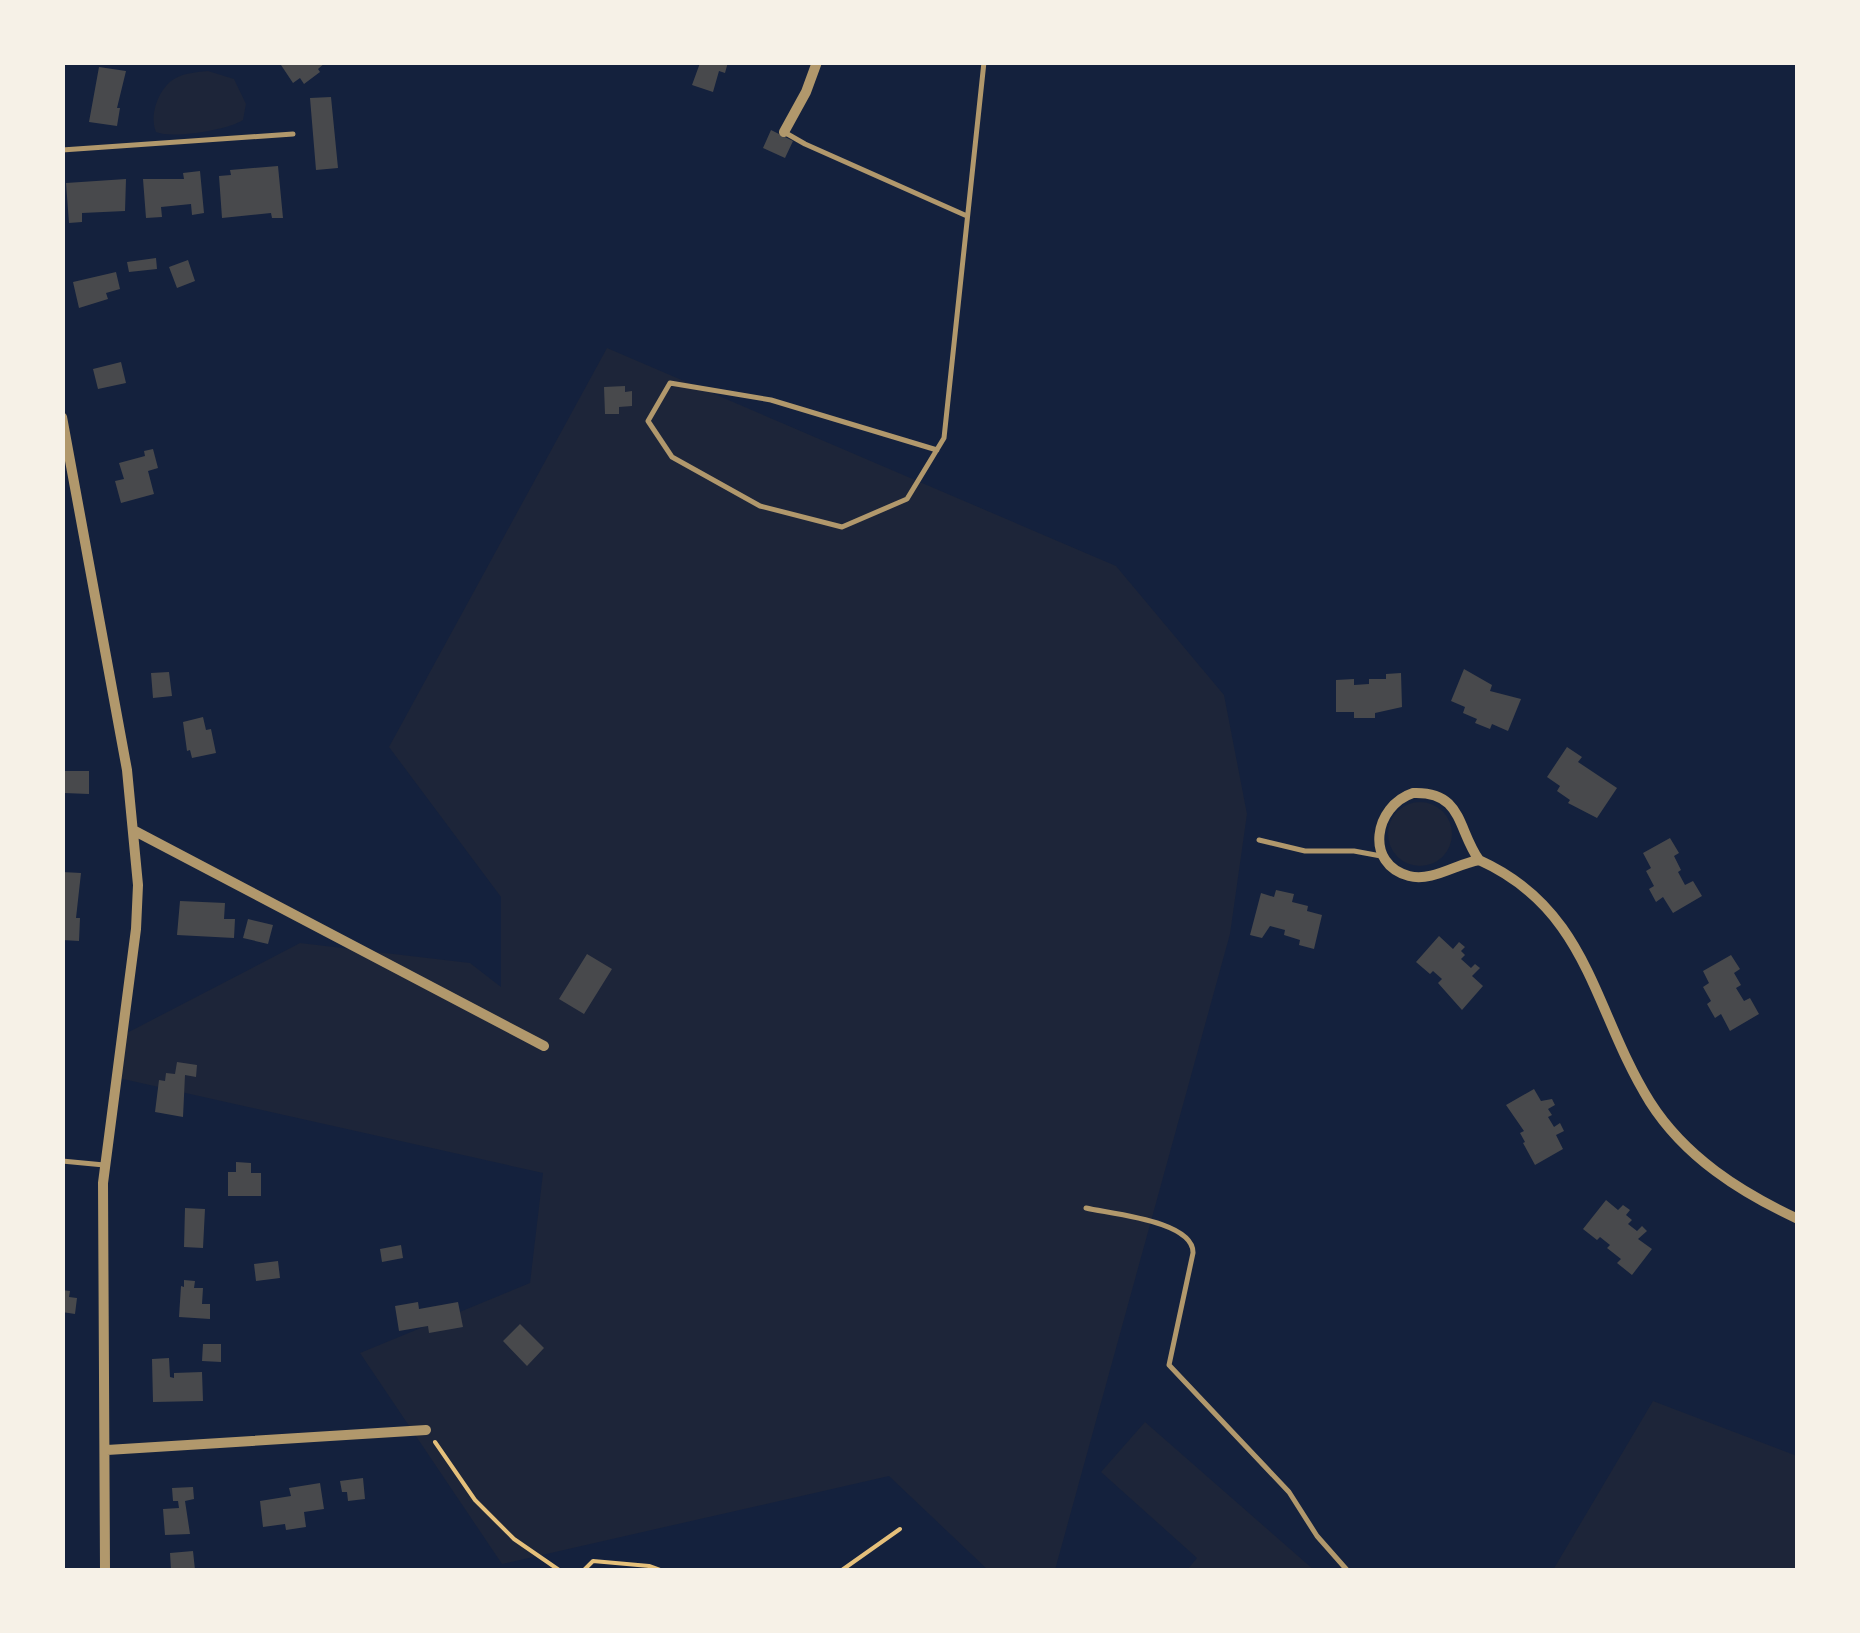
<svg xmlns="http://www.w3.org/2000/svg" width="1860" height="1633" font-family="Helvetica,sans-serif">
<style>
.green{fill:#1d2539}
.building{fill:#48494c}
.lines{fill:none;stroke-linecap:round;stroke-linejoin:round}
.path{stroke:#e5c07b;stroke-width:4}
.service{stroke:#b1986c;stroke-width:5}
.minor{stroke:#b1986c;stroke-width:10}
</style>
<rect width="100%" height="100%" fill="#14213d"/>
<path class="green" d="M208,71L234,79L246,104L243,120C228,130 172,139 156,132C149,116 158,89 174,79C184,73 197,72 208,71Z
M607,348L1116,566L1224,695L1247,814L1230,934L1055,1570H988L889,1476L502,1564L360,1353L530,1283L543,1173L114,1077L125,1034L300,943L470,963L501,987V897L389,747Z
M1388 834a32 32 0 1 1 64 0a32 32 0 1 1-64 0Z
M1653,1401L1797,1456V1570H1553Z
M1145,1422L1314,1570H1187L1197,1558L1101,1472Z"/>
<path class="building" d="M279,62H326L318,69L320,72L304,84L300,78L293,83Z
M703,62H728L725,73L719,71L713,92L692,85L700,63Z
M99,67L126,71L117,108H120L117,126L89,122Z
M331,97L338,168L316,170L310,98Z
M771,130L793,141L785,158L763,148Z
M278,166L283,218H272L271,213L222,218L219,176L231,175L230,170Z
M200,171L204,213L192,215L191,204L161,207L162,217L146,218L143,179H184L183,173Z
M126,179L125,211L82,213V222L69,223L66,183Z
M156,258L157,269L129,272L127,262Z
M188,260L195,281L177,288L169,267Z
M116,272L120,289L106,293L108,299L79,308L73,282Z
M121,362L126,383L98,389L93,369Z
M625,386V392L632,391V406L619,407V414H605L604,387Z
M153,449L158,468L148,471L154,494L121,503L115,481L124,479L119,463L145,456L144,451Z
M1464,669L1492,685L1490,691L1521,699L1508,731L1492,724L1490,729L1475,723L1477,719L1463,713L1465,707L1451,701Z
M169,672L172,696L153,698L151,673Z
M1401,673L1402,707L1375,713V718H1354V712H1336V680L1354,679V685L1369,684V679H1386V674Z
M203,717L206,730L211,729L216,753L192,758L190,750L187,751L183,722Z
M1567,747L1582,757L1578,762L1617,788L1597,818L1568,803L1570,800L1557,791L1560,786L1547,777Z
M64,771H89V794L64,793Z
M1670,838L1679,853L1674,856L1681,870L1678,872L1685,885L1693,881L1702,896L1673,913L1663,897L1656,902L1649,889L1654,886L1646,871L1651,868L1643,853Z
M62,872L81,873L76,918H80L79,941L62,940Z
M1276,890L1294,894L1292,902L1308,906L1307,911L1322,915L1314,949L1299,945L1300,940L1284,935L1285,930L1270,926L1262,938L1250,935L1261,893L1274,897Z
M180,901L225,903L224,919H235L234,938L177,935Z
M248,919L273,925L268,944L243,938Z
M1439,936L1453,949L1459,942L1465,947L1461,951L1465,955L1461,959L1471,968L1475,964L1480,968L1472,976L1483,986L1462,1010L1438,983L1442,979L1433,971L1430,974L1416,962Z
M587,954L612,969L584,1014L559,999Z
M1731,955L1740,969L1734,973L1741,985L1736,988L1744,1001L1750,998L1759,1014L1730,1031L1721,1014L1715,1018L1707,1004L1711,1001L1703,987L1709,983L1703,971Z
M177,1062L197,1065L196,1077L185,1075L183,1117L155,1112L159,1080L165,1081L166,1073L175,1074Z
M1534,1089L1541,1101L1552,1099L1555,1105L1548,1109L1552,1115L1548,1117L1554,1127L1560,1123L1564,1131L1556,1135L1563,1149L1535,1165L1523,1143L1525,1142L1520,1133L1524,1131L1506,1105Z
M236,1162L251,1163V1173H261V1196H228V1172H236Z
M1606,1200L1618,1210L1623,1205L1630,1210L1626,1215L1632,1220L1628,1224L1637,1231L1642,1226L1647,1231L1638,1239L1652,1249L1632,1275L1617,1263L1621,1259L1607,1248L1610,1245L1600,1237L1597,1240L1583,1229Z
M185,1208L205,1209L203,1248L184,1247Z
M401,1245L403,1258L382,1262L380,1249Z
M278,1261L280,1278L256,1281L254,1264Z
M184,1280L195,1281L194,1288H203L202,1304H210V1319L179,1317L181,1286L184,1287Z
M62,1290L70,1291L69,1297L77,1298L75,1314L62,1312Z
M418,1302L419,1309L458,1302L463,1327L429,1333L428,1326L399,1331L395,1306Z
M520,1324L544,1348L527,1366L503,1341Z
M203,1344H221V1362L202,1361Z
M169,1358L170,1377L174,1378V1373L202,1372L203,1401L153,1402L152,1359Z
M363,1478L365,1499L348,1501L347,1492H342L340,1481Z
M320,1483L324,1509L304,1512L306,1527L286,1530L285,1524L263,1527L260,1501L291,1496L289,1488Z
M193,1487L194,1499L185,1501L190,1534L165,1535L163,1509L179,1508L178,1501H173L172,1488Z
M193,1551L195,1570H171L170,1553Z"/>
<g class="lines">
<path class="path" d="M435,1442L475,1500L514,1539L559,1570
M584,1570L593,1561L649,1566L660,1570
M842,1570L900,1529"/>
<path class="service" d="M784,132L805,144L967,216
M62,150L293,134
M937,450L771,400L670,383L648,421L672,457L760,506L842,527L907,499L944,438L984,62
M1259,840L1305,851H1354L1381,856
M62,1161L104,1165
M1086,1208C1112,1214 1194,1221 1193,1253L1169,1365L1289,1492L1317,1536L1347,1570"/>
<path class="minor" d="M784,132L806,92L817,62
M62,417L127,770L138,885L136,929L103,1183L105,1570
M1413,793C1463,791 1457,829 1479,860C1456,864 1432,882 1409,876C1364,864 1374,806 1413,793Z
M133,830L544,1046
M1479,860C1590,910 1593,1011 1650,1102C1685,1157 1740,1192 1798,1219
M107,1450L426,1430"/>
</g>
<rect width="1860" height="1633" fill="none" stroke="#f6f1e7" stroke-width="130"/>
</svg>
